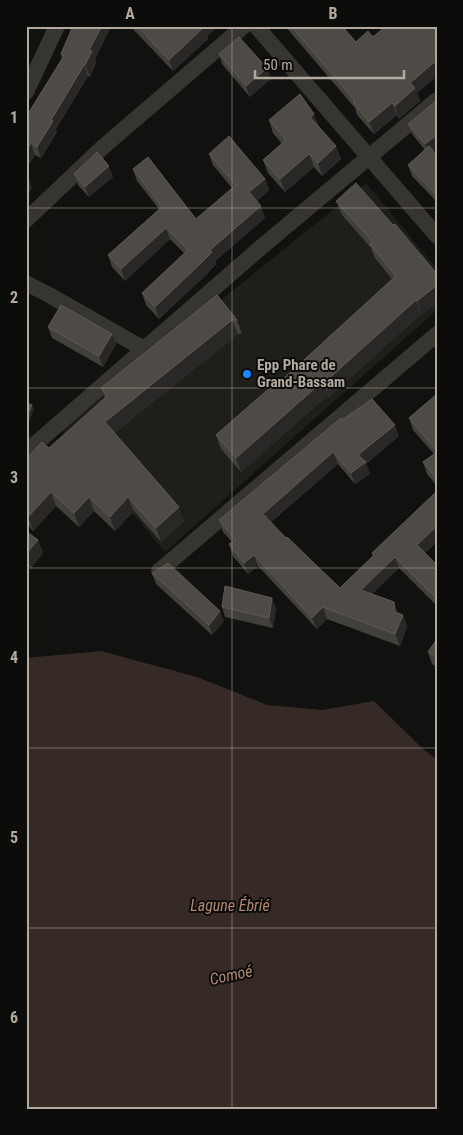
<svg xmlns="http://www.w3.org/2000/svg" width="463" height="1135" font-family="'Roboto Condensed',sans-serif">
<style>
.built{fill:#1e1e1b}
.water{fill:#352a25}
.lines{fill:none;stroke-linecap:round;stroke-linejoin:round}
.street{stroke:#363530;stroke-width:16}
.wall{fill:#42403b}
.shaded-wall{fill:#292826}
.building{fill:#4e4b46;stroke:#5e5a54}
.grid{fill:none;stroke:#b3aa9f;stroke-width:1;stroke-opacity:0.55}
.poi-dot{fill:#1a86ff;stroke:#0c0c0b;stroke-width:2}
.labels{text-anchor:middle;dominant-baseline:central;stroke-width:4;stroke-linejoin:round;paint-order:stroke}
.poi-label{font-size:15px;font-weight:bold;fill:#b3aa9f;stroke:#0c0c0b;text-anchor:start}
.water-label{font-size:16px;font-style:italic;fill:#b38772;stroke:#0c0c0b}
.neatline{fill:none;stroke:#b3aa9f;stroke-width:2}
.grid-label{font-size:16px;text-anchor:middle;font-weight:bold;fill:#b3aa9f}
</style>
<rect width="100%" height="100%" fill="#111110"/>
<path class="built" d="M366,183L437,269V310L165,552L61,429Z"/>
<path class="water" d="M101,651L197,677L267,705L322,710L374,701L424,750L437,759V1109H26V658Z"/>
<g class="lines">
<path class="street" d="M256,26L437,236
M26,92L57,26
M26,220L103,147L244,26
M26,283L51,296L144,349
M26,452L259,249L437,100
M159,571L437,334"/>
</g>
<path class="wall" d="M73,26H111L95,59L96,63L90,77L88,76L56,129L57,132L41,158L35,155L26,169V117L62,58L61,54Z
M130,26H217L207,36L208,39L173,71Z
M285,26H342L356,42L373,37L437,26V76L417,93L420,101L399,119L397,115L374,134L357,115L355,108Z
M219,54L267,68L271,79L250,97L222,64Z
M437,100V148L433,151L437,155V202L412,176L408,165L425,150L412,134L408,124Z
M314,114L318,126L341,159L322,176L314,167L285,192L268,173L263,160L282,144L273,133L269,120Z
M209,154L265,179L269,190L257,201L265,218L215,261L216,264L205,276L159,319L146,305L142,293L184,253L170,239L125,281L112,267L108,255L159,209L137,181L133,169L196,219L232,188L213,165Z
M74,174L113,177L89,197L78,185Z
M336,201L393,225L422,315L421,314L329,397L328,395L241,472L221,449L216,435L282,380L392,279L375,258L371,248L342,215Z
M217,295L237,320L242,334H238L114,433L184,521L161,542L134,511L115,531L94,511L79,527L56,506L33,531L26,522V459L49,448L105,398L101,388Z
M48,327L112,334L116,344L103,367L52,338Z
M437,394V486L427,474L423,462L434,454L413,430L409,418Z
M342,420L399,436L366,464L370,474L355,484L338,464L271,522L286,538L340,588L373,556L372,553L437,541L425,553L437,565V606L399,568L372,594L398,614L403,615L407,627L400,646L327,619L317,629L258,566L248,574L233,556L229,544L232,542L223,532L219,520Z
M26,531L38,540L43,553L31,568L26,564Z
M152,573L224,621L212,635L156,584Z
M222,607L276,608L273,628L225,617Z
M437,639V667L432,664L428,652Z"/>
<path class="shaded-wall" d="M102,26H111L95,59L96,63L90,77L85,65L89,50Z
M202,26H217L207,36L208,39L173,71L169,60Z
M437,60V76L417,93L420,101L399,119L395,106L410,83Z
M84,65L88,76L56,129L57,132L41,158L37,147L51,120Z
M267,68L271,79L250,97L246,86Z
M392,103L397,115L374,134L369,122Z
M314,114L319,127L310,117Z
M437,135V148L429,155L425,144Z
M31,143L35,155L26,169V151Z
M336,146L341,159L322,176L318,163Z
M309,154L314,167L285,192L280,179Z
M109,166L113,177L89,197L85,187Z
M28,177L32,188L26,198V180Z
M265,179L269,190L254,204L249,192Z
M261,206L265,218L215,261L216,264L205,276L159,319L155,307L210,250Z
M166,228L170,239L125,281L121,269Z
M437,285V303L422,315L417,301Z
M416,300L421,314L329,397L324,383Z
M232,320L238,334L110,436L105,422Z
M112,334L116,344L103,367L99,356Z
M323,381L328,395L241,472L236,458Z
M32,405L34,410L26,428V418Z
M395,425L399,436L366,464L370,474L355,484L351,473L358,455Z
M333,452L338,464L267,525L263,514Z
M51,492L56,506L33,531L28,517Z
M89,497L94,511L79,527L74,513Z
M128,497L134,511L115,531L110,517Z
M179,507L184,521L161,542L156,528Z
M437,526V541L421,557L417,545Z
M38,540L43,553L31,568L26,554Z
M254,555L258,566L248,574L244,563Z
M395,557L399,568L365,601L361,590Z
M272,598L276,608L273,628L269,618Z
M394,602L398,613L395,612Z
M323,607L327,619L317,629L312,618Z
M220,611L224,621L212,635L209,625Z
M403,615L407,627L400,646L395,634Z"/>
<path class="building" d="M73,26H102L89,50L92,51L85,65H84L51,120L53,121L37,147L31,143L26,151V117L64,56L61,54Z
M137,26H203L204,27L169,60Z
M291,26H342L356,42L368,31L373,37L386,26H437V60L410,83L415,88L395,106L392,103L369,122L353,102L355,101Z
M239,37L267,68L246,86L219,54Z
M300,94L314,114L310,117L336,146L318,163L309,154L280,179L263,160L286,140L269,120Z
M437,100V135L425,144L408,124Z
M229,136L265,179L249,192L261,206L210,250L212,252L200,264L155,307L142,293L188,250L166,228L121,269L108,255L162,207L133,169L148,157L196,219L236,185L209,154Z
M429,146L437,155V196L408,165Z
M97,152L109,166L85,187L74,174Z
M356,183L393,225L395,224L437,274V285L417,301L416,300L324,383L323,381L236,458L216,435L281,378L282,380L396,276L370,244L373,242L336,201Z
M217,295L237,320H232L105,422L179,507L156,528L128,497L110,517L89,497L74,513L51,492L28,517L26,515V459L42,442L49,448L107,396L101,388Z
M61,305L112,334L99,356L48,327Z
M437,394V451L409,418Z
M372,399L395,425L358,455L366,462L351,473L333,452L263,514L286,538L287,537L340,588L374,555L372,553L437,491V526L417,545L437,565V599L395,557L361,590L394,602L395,612L403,615L395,634L323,607L312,618L254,555L244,563L229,544L235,540L219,520L341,418L342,420Z
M26,402L32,405L26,418Z
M437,452V480L423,462Z
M26,531L38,540L26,554Z
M168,563L220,611L209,625L152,573Z
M225,586L272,598L269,618L222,607Z
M437,639V658L428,652Z"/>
<path class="grid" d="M232,26V1109M26,208H437M26,388H437M26,568H437M26,748H437M26,928H437"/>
<circle class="poi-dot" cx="247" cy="374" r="5"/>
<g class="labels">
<g class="poi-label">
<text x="257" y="365">Epp Phare de<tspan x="257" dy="17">Grand-Bassam</tspan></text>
</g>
<g class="water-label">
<text x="230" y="905">Lagune Ébrié</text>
<text transform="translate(231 975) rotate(-12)">Comoé</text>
</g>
</g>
<rect width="463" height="1135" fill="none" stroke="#0c0c0b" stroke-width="55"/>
<path d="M255 70v8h149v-8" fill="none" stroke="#b3aa9f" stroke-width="2.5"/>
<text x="263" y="70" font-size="15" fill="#b3aa9f" stroke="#0c0c0b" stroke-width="4" paint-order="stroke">50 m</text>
<rect x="28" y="28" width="408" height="1080" class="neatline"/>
<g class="grid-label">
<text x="130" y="19">A</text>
<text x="333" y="19">B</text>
<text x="14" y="123">1</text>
<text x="14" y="303">2</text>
<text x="14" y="483">3</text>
<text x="14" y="663">4</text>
<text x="14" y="843">5</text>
<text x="14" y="1023">6</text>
</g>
</svg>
